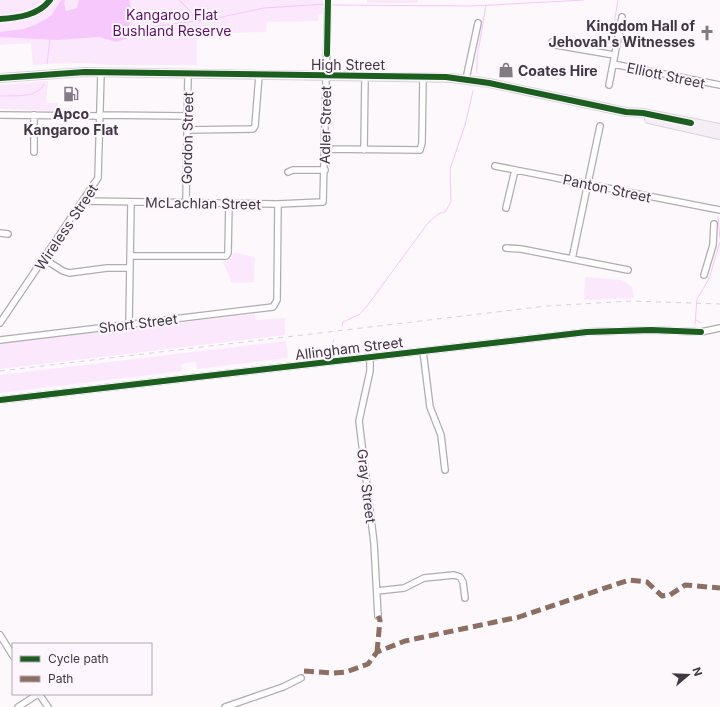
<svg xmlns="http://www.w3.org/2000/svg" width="720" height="707" font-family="Inter,sans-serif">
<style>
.green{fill:#fbe8fd}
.water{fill:#f6c8fc}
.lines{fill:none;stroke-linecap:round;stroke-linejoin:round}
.stream{stroke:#f6c8fc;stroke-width:1}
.minor-casing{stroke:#b0acb1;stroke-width:8}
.highway-casing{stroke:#d8d5d8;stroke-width:10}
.minor{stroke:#fffeff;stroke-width:5.5}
.highway{stroke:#f5eef6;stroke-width:8}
.rail{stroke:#d6d4d7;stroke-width:1;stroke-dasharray:5 5;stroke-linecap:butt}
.quiet{stroke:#8d6e63;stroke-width:5;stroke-dasharray:10 5;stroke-linecap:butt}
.cycleway-casing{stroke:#fdf6fe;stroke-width:8}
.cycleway{stroke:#1b5e20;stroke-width:6}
.labels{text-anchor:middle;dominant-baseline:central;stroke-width:4;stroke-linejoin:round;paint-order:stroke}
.park-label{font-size:14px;fill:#5e1368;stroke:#fdf6fe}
.poi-label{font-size:14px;font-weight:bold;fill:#3f3840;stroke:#fdf6fe;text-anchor:end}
.street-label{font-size:14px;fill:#3f3840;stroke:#fdf6fe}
</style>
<rect width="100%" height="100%" fill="#fcf8fc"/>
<path class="green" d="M0,0H323V14H318V21L267,22L266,32L197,34V63L198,65H105C85,62 57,63 33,65L31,43L0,45Z
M367,0H418V3H367Z
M48,81L46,103H58V111L0,109V85Z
M233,252L255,257L254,282L232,283L223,262L231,259Z
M585,277L622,280L632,287L634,298L584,300Z
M255,314L256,320L285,318V335L0,369V343Z
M286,341L288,358L197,369L196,362L181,364L182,371L0,393V375Z"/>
<path class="water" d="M61,0H65L64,3L66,11L77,8L79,0H129C133,7 130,31 126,39L116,42L99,37L58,40L0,37V32L23,29L35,25L51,16Z"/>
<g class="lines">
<path class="stream" d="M179,0L189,10L195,20
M330,5L473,6L584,0
M137,29L217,18L264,8L326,4
M610,48L618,0
M47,64L50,39
M477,73V58L486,5
M0,96C14,95 37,99 44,84
M718,217L720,239
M696,320L701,323
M695,324L697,299L709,279L720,242
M342,326L343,322L360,314L367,306L428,223L438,214L445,212L451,202L450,169L465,125L473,91
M328,357L334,339"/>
<defs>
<path id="minor" d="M552,42L556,45L614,55
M613,64L720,85
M466,79L478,23
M609,85L622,17
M0,115L100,116
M100,115L187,116
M187,130L253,129L255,126L259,75
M325,149L420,150L422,143L423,77
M364,150L365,76
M34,152V115
M495,166L720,210
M288,172L293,170H325
M83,201L278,204L323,202L328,0
M186,202L188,74
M506,208L515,170
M0,233L8,234
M506,248L521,249L628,270
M130,256H226L228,253L229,203
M44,259L63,271L69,273L107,268H130
M572,259L600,126
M704,275L713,245L714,224
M0,323L98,178L101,73
M129,325L131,202
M0,340L273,307L277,300L278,204
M423,351L430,407L441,435L445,470
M370,357V371L359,421L374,543L378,616
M0,400L587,332L651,330L701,332L720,328
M377,591L404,588L424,578L454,575L460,577L463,582L465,598
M0,635L13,656
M39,694L48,707
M18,707L38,694
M225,707L283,687L301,678"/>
<path id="highway" d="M0,78L85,72L452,78L489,83L626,112L643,113L720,128
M649,119L720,135"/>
</defs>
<use href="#minor" class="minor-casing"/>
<use href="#highway" class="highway-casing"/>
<use href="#minor" class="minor"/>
<use href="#highway" class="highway"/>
<path class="rail" d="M0,371L547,306L631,301L720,304"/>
<path class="quiet" d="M377,652L380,620L378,616
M304,671L333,673L346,672L368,664L377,652L405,641L519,617L629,580L647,582L662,596L670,595L685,585L720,588"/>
<defs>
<path id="cycleway" d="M0,19C18,18 39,15 50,0
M327,54L328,0
M0,78L85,72L446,77L489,83L626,112L643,113L691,123
M0,400L587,332L651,330L701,332"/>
</defs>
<use href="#cycleway" class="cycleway-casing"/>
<use href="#cycleway" class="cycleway"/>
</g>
<defs>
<symbol id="church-bare" viewBox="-9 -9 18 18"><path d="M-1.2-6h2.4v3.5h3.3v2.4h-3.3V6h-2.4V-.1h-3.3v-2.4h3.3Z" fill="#817b82" stroke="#fdf6fe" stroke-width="2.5" paint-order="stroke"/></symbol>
<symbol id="shop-bare" viewBox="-9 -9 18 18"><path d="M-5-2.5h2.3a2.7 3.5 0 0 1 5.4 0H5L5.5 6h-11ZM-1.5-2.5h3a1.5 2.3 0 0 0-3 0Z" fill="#817b82" stroke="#fdf6fe" stroke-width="2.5" paint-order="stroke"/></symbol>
<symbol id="fuel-bare" viewBox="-9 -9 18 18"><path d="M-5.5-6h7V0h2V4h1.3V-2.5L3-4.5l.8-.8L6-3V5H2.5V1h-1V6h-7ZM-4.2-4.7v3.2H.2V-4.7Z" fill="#817b82" stroke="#fdf6fe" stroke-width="2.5" paint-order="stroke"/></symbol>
</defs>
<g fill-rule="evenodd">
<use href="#church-bare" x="696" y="22" width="22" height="22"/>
<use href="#shop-bare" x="495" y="59" width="22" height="22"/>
<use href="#fuel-bare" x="60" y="83" width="22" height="22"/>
</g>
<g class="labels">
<g class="park-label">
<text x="172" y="14">Kangaroo Flat<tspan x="172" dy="16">Bushland Reserve</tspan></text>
</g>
<g class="poi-label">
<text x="695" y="25">Kingdom Hall of<tspan x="695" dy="16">Jehovah's Witnesses</tspan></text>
<text x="518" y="70" text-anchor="start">Coates Hire</text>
<text x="71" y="113" text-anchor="middle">Apco<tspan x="71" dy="16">Kangaroo Flat</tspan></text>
</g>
<g class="street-label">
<text x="348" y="64">High Street</text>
<text transform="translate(666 75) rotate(12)">Elliott Street</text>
<text transform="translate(325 125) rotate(-89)">Adler Street</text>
<text transform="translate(187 138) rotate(-89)">Gordon Street</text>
<text transform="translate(607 188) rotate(12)">Panton Street</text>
<text transform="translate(203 203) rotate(1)">McLachlan Street</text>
<text transform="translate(66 227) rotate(-56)">Wireless Street</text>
<text transform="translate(138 323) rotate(-7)">Short Street</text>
<text transform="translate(349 348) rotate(-7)">Allingham Street</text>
<text transform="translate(367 486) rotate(83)">Gray Street</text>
</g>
</g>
<rect x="12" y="643" width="140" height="52" fill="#fdf6fe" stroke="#b1aab2"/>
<rect x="20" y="656" width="20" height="6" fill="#1b5e20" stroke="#b1aab2"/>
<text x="48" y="663" font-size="12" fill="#3f3840">Cycle path</text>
<rect x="20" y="676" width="20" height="6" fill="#8d6e63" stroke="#b1aab2"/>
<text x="48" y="683" font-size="12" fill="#3f3840">Path</text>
<g transform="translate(688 675) rotate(71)" stroke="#fdf6fe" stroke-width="3" paint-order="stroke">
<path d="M0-3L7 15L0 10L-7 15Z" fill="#3f3840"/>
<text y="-6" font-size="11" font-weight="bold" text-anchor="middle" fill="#3f3840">N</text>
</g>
</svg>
